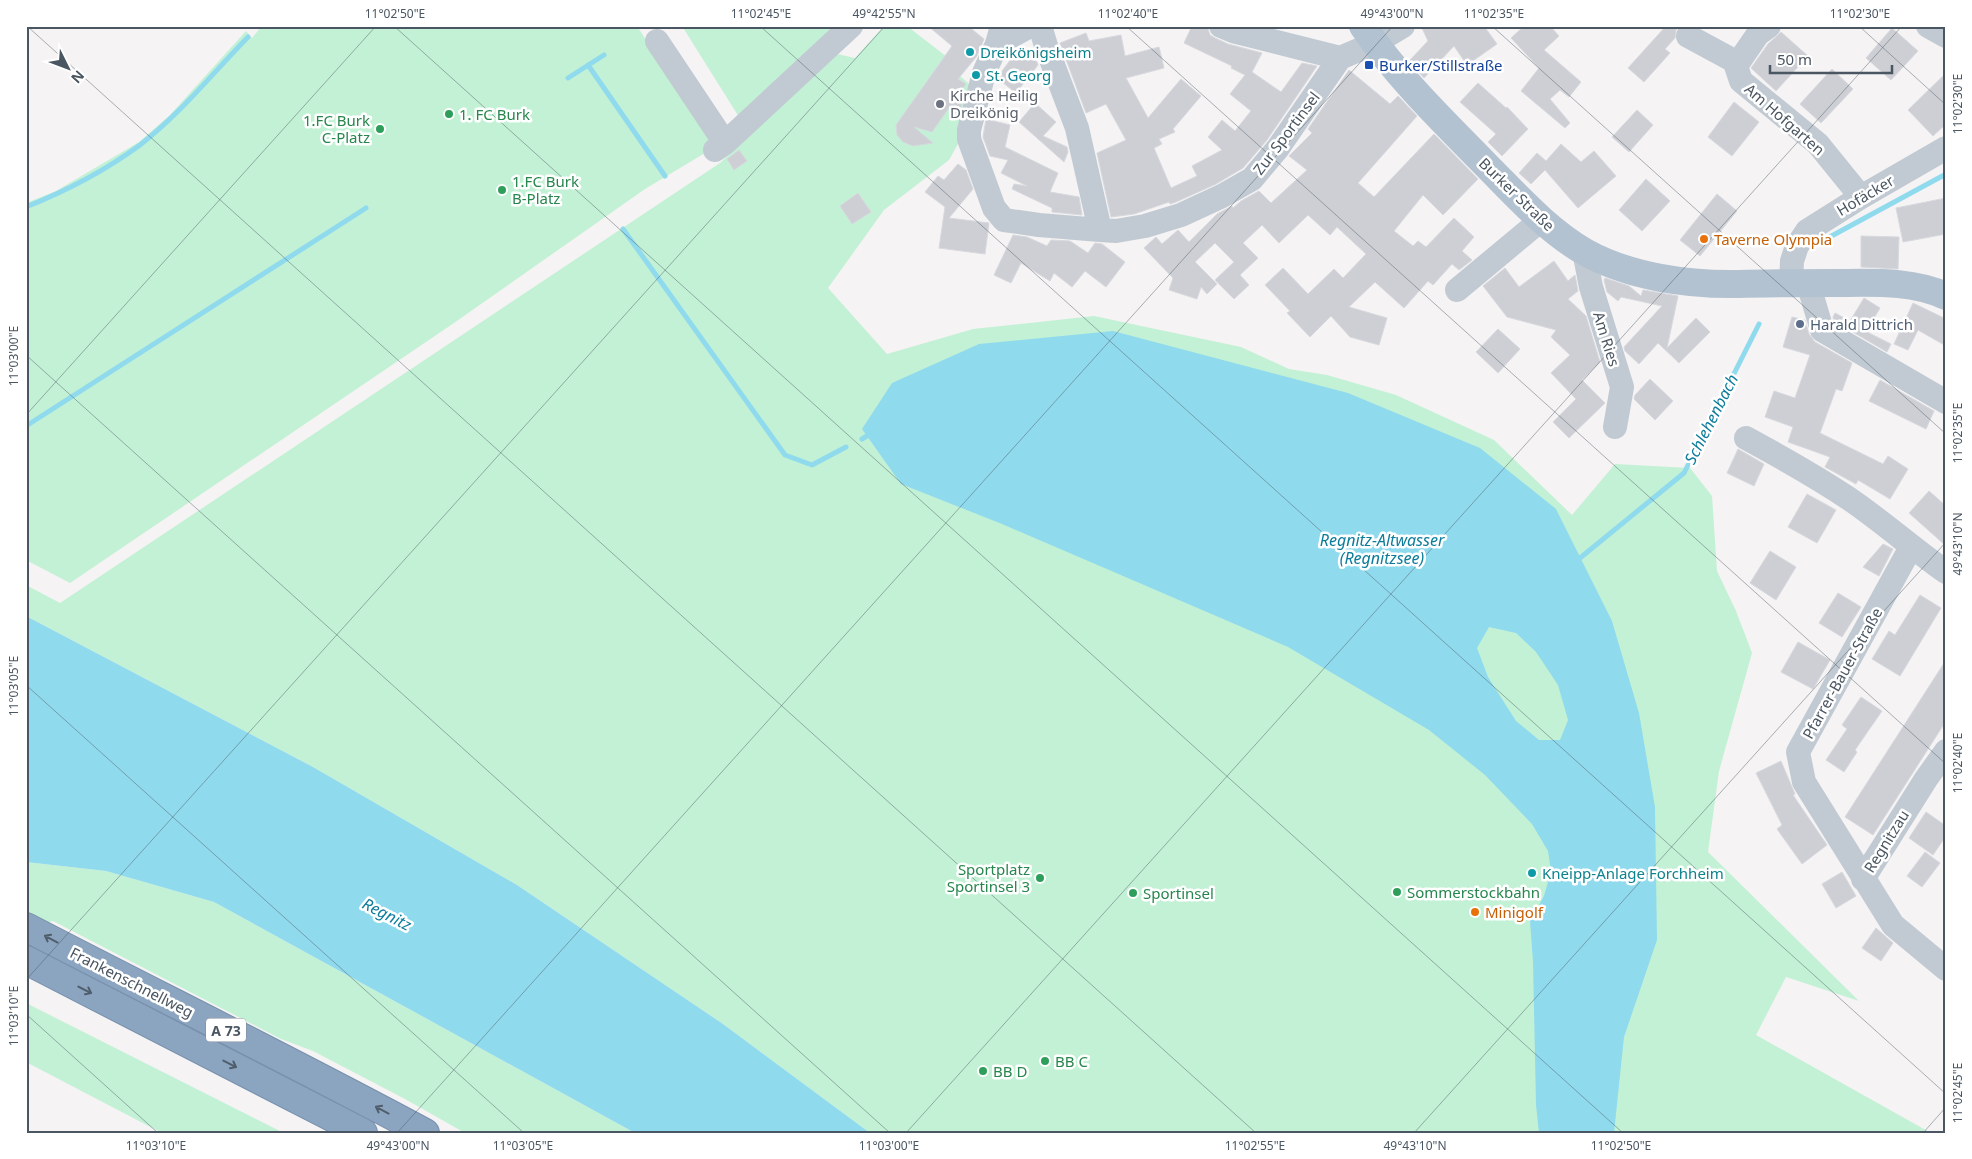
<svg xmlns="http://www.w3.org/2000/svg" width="1972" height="1159" font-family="'Noto Sans',sans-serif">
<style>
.green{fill:#c3f1d5}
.water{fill:#90daee;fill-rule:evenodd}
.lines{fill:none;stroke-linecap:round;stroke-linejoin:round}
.stream{stroke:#90daee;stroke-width:5}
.building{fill:#cdcfd5;stroke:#d7d9de}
.highway-casing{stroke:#7690ad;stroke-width:30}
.minor{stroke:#c1cad2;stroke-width:24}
.major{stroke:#b3c2d1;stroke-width:28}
.highway{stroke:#8ba5c1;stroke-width:28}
.oneway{stroke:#505e6b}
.ticks{fill:none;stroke:#4a5661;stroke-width:1;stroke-opacity:0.45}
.culture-dot{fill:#0f9aa8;stroke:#fff;stroke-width:2}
.transit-dot{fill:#1a4fb4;stroke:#fff;stroke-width:2}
.worship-dot{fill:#6b7280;stroke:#fff;stroke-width:2}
.leisure-dot{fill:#2e9e5b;stroke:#fff;stroke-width:2}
.food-dot{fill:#e8710a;stroke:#fff;stroke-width:2}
.service-dot{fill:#5c6f8a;stroke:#fff;stroke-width:2}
.labels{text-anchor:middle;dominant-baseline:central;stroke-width:5;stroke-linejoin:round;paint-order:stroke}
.shield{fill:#fff;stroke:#808990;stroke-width:1}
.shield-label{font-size:14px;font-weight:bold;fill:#4a5661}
.culture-label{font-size:15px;fill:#0d838f;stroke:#fff;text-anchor:start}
.transit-label{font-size:15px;fill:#164399;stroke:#fff;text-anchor:start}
.worship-label{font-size:15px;fill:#5b616d;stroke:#fff;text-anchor:start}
.leisure-label{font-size:15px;fill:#27864d;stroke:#fff;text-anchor:start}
.street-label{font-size:15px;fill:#4a5661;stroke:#fff}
.food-label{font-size:15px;fill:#c56008;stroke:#fff;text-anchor:start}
.service-label{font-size:15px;fill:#4e5e75;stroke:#fff;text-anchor:start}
.water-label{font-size:16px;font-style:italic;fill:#0c7c9b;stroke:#fff}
.neatline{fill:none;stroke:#4a5661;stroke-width:2}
.ticks-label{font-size:12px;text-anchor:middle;fill:#4a5661}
</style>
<rect width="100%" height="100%" fill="#f5f3f3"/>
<path class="green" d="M262,26H637L715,147L645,189L451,325L70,583L26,560V203L56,191L139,142L170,115L246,31L252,38Z
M682,26H849L744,125Z
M884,26H907L947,57L945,63L975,89L958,144L949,160L884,210L828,288L887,354L973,329L1094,316L1241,347L1289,369L1327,375L1396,395L1494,440L1572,515L1615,464L1690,468L1712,496L1717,571L1736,611L1752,653L1719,771L1708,852L1859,1001L1786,977L1756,1035L1931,1133H870L723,1024L517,885L313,767L26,616V585L60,603L720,163L837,54L855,58Z
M26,862L106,871L214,902L635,1133H465L405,1099L313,1051L281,1039L53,921L26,928Z
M26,1003L278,1130L283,1133H162L26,1062Z"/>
<path class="water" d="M1113,331L1348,393L1480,448L1556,509L1612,621L1639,713L1655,807L1657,940L1624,1037L1614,1133H1539L1536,1105L1533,962L1530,921L1544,896L1551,871L1548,851L1532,824L1485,775L1429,730L1288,647L1002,524L901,484L862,429L892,383L979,344ZM1489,627L1516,633L1536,652L1558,685L1568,720L1560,740H1539L1516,721L1488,677L1477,648Z
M26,616L313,767L517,885L723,1024L870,1133H635L214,902L106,871L26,862Z"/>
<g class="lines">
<path class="stream" d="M588,65L665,176
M568,78L604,55
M26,207C66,191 106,170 140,145C180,114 213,73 248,37
M623,229L785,455L812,465L846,447
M1826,239L1946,174
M26,426L366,208
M862,439L867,436
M1580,558L1684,473L1759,324"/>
</g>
<path class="building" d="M928,26H968L984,39L977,56L958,79L966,84L960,92L964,95L959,115L949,108L932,132L914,127L933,143L913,146L903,142L897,135L896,125L952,46Z
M1192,26H1201L1208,29L1210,35L1215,38L1228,44L1262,53L1252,72L1281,92L1302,63L1317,66L1267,140L1243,168L1216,184L1176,202L1170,204L1169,202L1134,214L1111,217L1097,153L1126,140L1106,104L1086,113L1060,43L1086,33L1089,41L1121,35L1125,56L1159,47L1164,68L1126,78L1148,118L1181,79L1201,96L1173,129L1175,132L1159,139L1162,144L1154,148L1171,188L1197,176L1192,166L1222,150L1208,137L1222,120L1235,131L1251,111L1230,94L1245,75L1231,68L1232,66L1184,43Z
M1421,26H1484L1497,44L1467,65L1454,46L1424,78L1409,61L1428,41Z
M1524,26H1550L1559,36L1544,50L1581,82L1569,97L1560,90L1550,99L1570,123L1565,128L1521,91L1539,68L1511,38Z
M1666,26H1679L1676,30L1675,38L1665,49L1670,53L1644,82L1628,68Z
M1892,28L1918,51L1891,80L1866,58Z
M1781,32L1808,56L1776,91L1751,68L1768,44Z
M1019,48L1037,62L1038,65L1016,93L997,78Z
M1832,69L1853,89L1821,123L1800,104Z
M1349,70L1390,104L1398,96L1417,116L1358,183L1374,197L1434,134L1478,179L1443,215L1423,195L1394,231L1413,246L1418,241L1426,247L1454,218L1474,237L1462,251L1472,260L1459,270L1452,264L1433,285L1428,281L1404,308L1375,282L1349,307L1387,318L1379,345L1350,337L1331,316L1310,337L1287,313L1290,311L1265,285L1283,268L1308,294L1334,269L1343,278L1366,254L1337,227L1330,235L1308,215L1279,243L1262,225L1243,243L1258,258L1240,275L1249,285L1234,299L1215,280L1234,262L1215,243L1195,262L1217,284L1207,294L1201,287L1197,299L1169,290L1173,278L1144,248L1156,237L1162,244L1178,230L1189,242L1217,214L1232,206L1233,208L1241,201L1259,191L1271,203L1307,170L1289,156L1312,133L1308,129Z
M1946,73V124L1933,136L1908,110Z
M1478,83L1506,108L1507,107L1528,129L1502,156L1488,142L1496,134L1460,102Z
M1734,102L1759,122L1732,156L1708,137Z
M1035,103L1056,122L1043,136L1067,147L1068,152L1064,162L1019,122Z
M1637,110L1653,125L1629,152L1612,137Z
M986,119L1010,125L1005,147L1058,173L1050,192L1079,197L1082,215L1052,212V208L1012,189L1014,184L1027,186L1001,173L1008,160L990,156L983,137Z
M1561,144L1581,162L1594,151L1616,176L1578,208L1545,170L1531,184L1519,173L1537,153L1546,161Z
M739,150L747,161L734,170L727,159Z
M958,164L966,170L973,189L949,218L989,223L985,254L939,248L945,207L925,192L938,176L944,180Z
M1646,179L1670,201L1642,231L1619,210Z
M858,193L871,212L852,224L840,206Z
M1717,194L1737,211L1700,256L1680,240Z
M1946,198V234L1903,242L1896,208Z
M1013,235L1027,237L1047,246L1051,240L1070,241L1088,253L1095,243L1102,244L1125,262L1106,287L1085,271L1072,287L1054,273L1050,281L1021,263L1011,283L994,275Z
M1861,236L1899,237L1898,269L1861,267Z
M1554,261L1568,281L1575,275L1578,291L1568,299L1586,316L1600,362L1582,380L1605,403L1569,438L1553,422L1576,399L1551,373L1570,355L1551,337L1556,330L1507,317L1483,286L1505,268L1519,287Z
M1605,278L1629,286L1641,296L1643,290L1678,296L1667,348L1696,318L1710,332L1679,363L1658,343L1639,364L1625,351L1624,347L1662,306L1621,297L1618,301L1607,292L1604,280Z
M1864,298L1880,308L1867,330V332L1891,344L1887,352L1834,321L1833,317L1835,313L1850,321Z
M1913,303L1946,319V346L1918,330L1908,350L1894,344Z
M1792,317L1805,320L1809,334L1815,342L1852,363L1842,391L1836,389L1820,433L1883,464L1888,456L1908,469L1890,499L1858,480L1856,484L1825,467L1830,457L1788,442L1793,427L1765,417L1774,391L1795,398L1810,355L1783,347Z
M1498,329L1520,349L1498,373L1476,352Z
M1650,379L1673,401L1655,420L1634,399L1635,395Z
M1880,380L1934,411L1926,429L1869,401Z
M1738,449L1764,464L1754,486L1727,473Z
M1929,491L1946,506V546L1909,513Z
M1807,494L1836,510L1817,543L1788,527Z
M1883,544L1893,549L1879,576L1863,567Z
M1770,551L1796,567L1776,600L1750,583Z
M1838,593L1861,607L1842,637L1819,623Z
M1920,595L1941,608L1900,676L1872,659L1889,631L1895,635Z
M1798,642L1830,660L1813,689L1781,672Z
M1946,660V721L1873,835L1845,817Z
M1861,697L1882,711L1855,750L1857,752L1844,772L1826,760L1847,729L1842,725Z
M1781,761L1795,794L1793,795L1827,845L1802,864L1777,829L1782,825L1756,773Z
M1926,812L1946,826V836L1933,855L1909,838Z
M1925,852L1940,863L1922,887L1907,876Z
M1842,872L1856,896L1836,908L1822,884Z
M1876,928L1893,943L1881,961L1862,948Z"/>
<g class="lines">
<defs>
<path id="highway" d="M26,927C159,996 293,1062 425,1133
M26,960L363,1133"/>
</defs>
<use href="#highway" class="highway-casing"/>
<path class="minor" d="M1002,26L997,44L984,73L969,130V139L994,208L1004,220L1039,225L1100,230L1116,231L1145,226L1181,215L1222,196L1252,179L1278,148L1340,58L1375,43L1403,26
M1040,26L1047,49L1077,128L1100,230
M1221,26L1233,31L1340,58
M1769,26L1758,34L1736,66L1741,81L1818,144L1861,197
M1928,26L1946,36
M1688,36L1738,63
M657,41L725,143
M997,44L1030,26
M715,150L725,143L851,26
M1584,251L1591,287L1622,387L1615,427
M1791,283L1792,261L1797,246L1807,231L1861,197L1946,148
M1808,283L1822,330L1946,402
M1457,290L1541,220
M1746,438C1781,457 1815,476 1848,498C1882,521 1912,548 1946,572
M1911,547L1798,752L1804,782L1893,925L1946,969
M1863,879L1926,779L1946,751"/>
<path class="major" d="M1363,26C1397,77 1443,121 1486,165C1517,196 1547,230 1585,252C1630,277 1688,285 1739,284C1771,283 1802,283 1834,283C1871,283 1911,280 1946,296"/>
<use href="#highway" class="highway"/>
</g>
<defs><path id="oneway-shaft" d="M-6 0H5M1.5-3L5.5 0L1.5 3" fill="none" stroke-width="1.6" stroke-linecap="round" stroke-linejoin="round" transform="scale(1.25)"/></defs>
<g class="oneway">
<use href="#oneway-shaft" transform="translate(51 939) rotate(-152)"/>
<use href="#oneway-shaft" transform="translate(85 990) rotate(27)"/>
<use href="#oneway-shaft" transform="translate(230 1064) rotate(27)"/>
<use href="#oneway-shaft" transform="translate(382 1110) rotate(-152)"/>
</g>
<path class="ticks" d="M27,26L1256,1133M394,26L1623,1133M760,26L1946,1094M1126,26L1946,764M1492,26L1946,434M1859,26L1946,105M26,355L890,1133M26,415L376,26M26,685L524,1133M26,980L885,26M26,1014L158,1133M397,1133L1393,26M906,1133L1902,26M1414,1133L1946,542M1923,1133L1946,1107"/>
<g class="culture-dot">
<circle cx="970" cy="52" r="5"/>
<circle cx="976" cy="75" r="5"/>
<circle cx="1532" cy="873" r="5"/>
</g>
<rect class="transit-dot" x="1364" y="60" width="10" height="10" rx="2.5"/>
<circle class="worship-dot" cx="940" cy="104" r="5"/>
<g class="leisure-dot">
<circle cx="449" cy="114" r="5"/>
<circle cx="380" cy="129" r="5"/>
<circle cx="502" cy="190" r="5"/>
<circle cx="1040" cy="878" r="5"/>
<circle cx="1397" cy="892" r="5"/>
<circle cx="1133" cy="893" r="5"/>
<circle cx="1045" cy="1061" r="5"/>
<circle cx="983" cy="1071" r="5"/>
</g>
<g class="food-dot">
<circle cx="1704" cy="239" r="5"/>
<circle cx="1475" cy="912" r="5"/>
</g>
<circle class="service-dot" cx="1800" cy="324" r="5"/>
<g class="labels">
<rect class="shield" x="206" y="1018.5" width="40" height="23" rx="4"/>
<g class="shield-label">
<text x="226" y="1030">A 73</text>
</g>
<g class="culture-label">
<text x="980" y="52">Dreikönigsheim</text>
<text x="986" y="75">St. Georg</text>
<text x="1542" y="873">Kneipp-Anlage Forchheim</text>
</g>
<g class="transit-label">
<text x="1379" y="65">Burker/Stillstraße</text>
</g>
<g class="worship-label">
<text x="950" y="95">Kirche Heilig<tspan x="950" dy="17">Dreikönig</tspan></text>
</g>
<g class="leisure-label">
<text x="459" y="114">1. FC Burk</text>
<text x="370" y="120" text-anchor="end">1.FC Burk<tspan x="370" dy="17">C-Platz</tspan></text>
<text x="512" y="181">1.FC Burk<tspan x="512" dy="17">B-Platz</tspan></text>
<text x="1030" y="869" text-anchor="end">Sportplatz<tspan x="1030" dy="17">Sportinsel 3</tspan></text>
<text x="1407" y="892">Sommerstockbahn</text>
<text x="1143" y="893">Sportinsel</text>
<text x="1055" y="1061">BB C</text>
<text x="993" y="1071">BB D</text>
</g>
<g class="street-label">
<text transform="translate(1785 119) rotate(41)">Am Hofgarten</text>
<text transform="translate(1286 133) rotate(-53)">Zur Sportinsel</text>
<text transform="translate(1517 194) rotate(44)">Burker Straße</text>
<text transform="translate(1865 195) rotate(-31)">Hofäcker</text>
<text transform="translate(1607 339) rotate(73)">Am Ries</text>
<text transform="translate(1842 673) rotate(-61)">Pfarrer-Bauer-Straße</text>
<text transform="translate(1886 841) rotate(-58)">Regnitzau</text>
<text transform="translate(132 982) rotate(27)">Frankenschnellweg</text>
</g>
<g class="food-label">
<text x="1714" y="239">Taverne Olympia</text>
<text x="1485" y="912">Minigolf</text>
</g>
<g class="service-label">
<text x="1810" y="324">Harald Dittrich</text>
</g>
<g class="water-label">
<text transform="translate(1711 419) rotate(-63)">Schlehenbach</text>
<text x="1382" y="540">Regnitz-Altwasser<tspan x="1382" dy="18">(Regnitzsee)</tspan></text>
<text transform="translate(387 914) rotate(27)">Regnitz</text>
</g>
</g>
<rect width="1972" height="1159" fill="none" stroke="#ffffff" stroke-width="55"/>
<g transform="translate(68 68) rotate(132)" stroke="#ffffff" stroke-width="4" paint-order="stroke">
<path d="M0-4L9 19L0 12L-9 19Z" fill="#4a5661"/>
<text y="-8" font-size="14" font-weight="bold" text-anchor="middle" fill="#4a5661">N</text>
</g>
<path d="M1770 65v8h122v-8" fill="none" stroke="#4a5661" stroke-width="2.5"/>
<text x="1777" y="65" font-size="15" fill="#4a5661" stroke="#ffffff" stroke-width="4" paint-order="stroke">50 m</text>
<rect x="28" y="28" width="1916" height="1104" class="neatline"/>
<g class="ticks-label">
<text x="395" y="18">11°02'50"E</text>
<text x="761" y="18">11°02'45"E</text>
<text x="884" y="18">49°42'55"N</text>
<text x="1128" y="18">11°02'40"E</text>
<text x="1392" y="18">49°43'00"N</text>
<text x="1494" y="18">11°02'35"E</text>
<text x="1860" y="18">11°02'30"E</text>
<text transform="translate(1958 104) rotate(-90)" y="4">11°02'30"E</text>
<text transform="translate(14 356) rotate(-90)" y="4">11°03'00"E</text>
<text transform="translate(1958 433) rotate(-90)" y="4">11°02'35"E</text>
<text transform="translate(1958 544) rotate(-90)" y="4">49°43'10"N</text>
<text transform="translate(14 686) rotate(-90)" y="4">11°03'05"E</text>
<text transform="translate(1958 763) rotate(-90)" y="4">11°02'40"E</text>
<text transform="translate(14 1016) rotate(-90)" y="4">11°03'10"E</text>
<text transform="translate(1958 1093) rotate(-90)" y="4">11°02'45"E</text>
<text x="156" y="1150">11°03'10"E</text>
<text x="398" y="1150">49°43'00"N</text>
<text x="523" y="1150">11°03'05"E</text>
<text x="889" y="1150">11°03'00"E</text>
<text x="1255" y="1150">11°02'55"E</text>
<text x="1415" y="1150">49°43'10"N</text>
<text x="1621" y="1150">11°02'50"E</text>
</g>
</svg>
